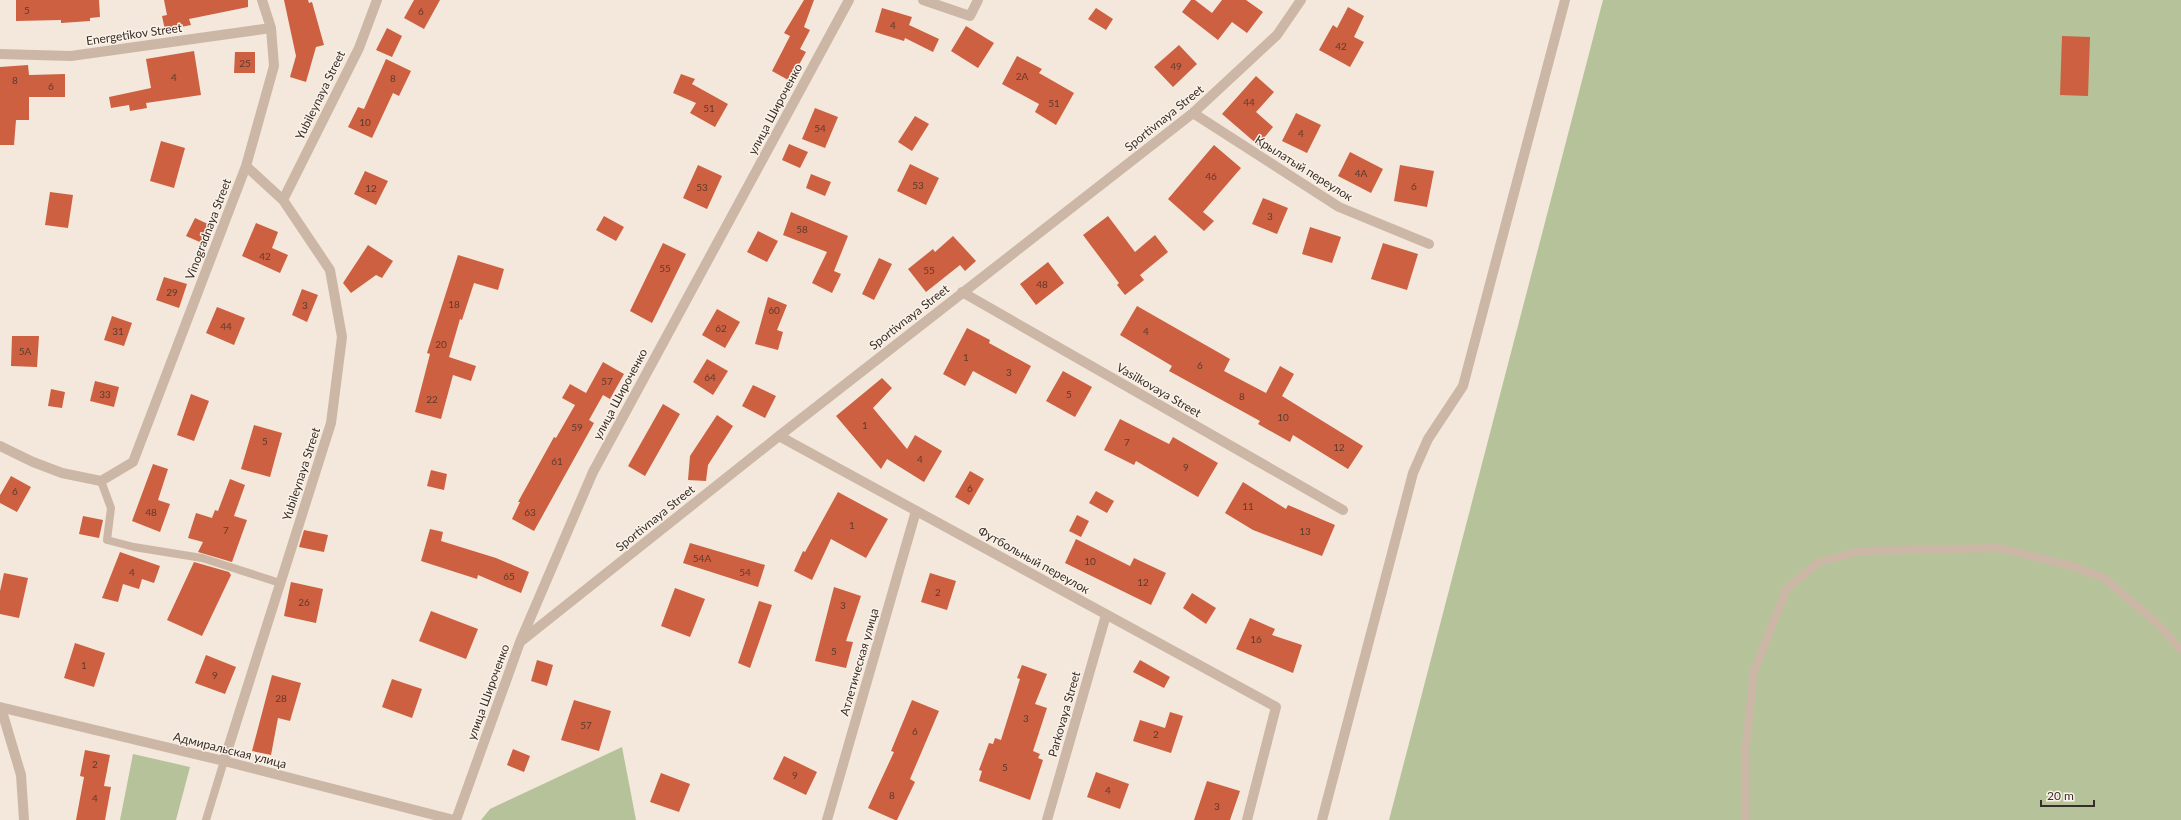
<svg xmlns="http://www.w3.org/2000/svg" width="2181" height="820" font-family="Lato,sans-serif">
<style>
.green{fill:#b6c39a}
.building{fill:#cd6040}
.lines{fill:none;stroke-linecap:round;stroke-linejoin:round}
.service{stroke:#ccb7a6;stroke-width:8}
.minor{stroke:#ccb7a6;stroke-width:10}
.labels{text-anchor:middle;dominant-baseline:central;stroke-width:3;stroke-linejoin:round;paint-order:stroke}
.number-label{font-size:10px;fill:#5d3a2e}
.street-label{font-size:12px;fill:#382d28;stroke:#fbf2e8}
</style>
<rect width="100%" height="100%" fill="#f3e8db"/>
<path class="green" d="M1603,0H2181V820H1389Z
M622,747L636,820H481L490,809Z
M133,754L190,767L176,820H120Z"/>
<path class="building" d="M16,0H99L100,17L90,18V21L61,23V20L16,21Z
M164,0H248V7L189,19L191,25L165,30L162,16L167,15Z
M284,0H308L309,3L312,2L324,45L316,47L306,82L290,77L296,56Z
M414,0H440L424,29L404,18Z
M804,0H814L804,27L810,30L800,49L806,52L790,81L772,71L790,36L784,33Z
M1191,0H1195L1212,13L1222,0H1246L1263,12L1247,33L1232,22L1218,40L1182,12Z
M1348,7L1364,16L1354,37L1364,42L1350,67L1319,50L1333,25L1337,28Z
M882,8L912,17L909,25L939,39L933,52L905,38L904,41L875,32Z
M1096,8L1113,19L1106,30L1088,19Z
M966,26L994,43L978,68L951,51Z
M387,28L402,36L392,57L376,50Z
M2062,36L2090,37L2088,96L2060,95Z
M1179,45L1197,64L1173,87L1154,67Z
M194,51L201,95L146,103L147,108L130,111L129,105L111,108L109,97L151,88L146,59Z
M235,52H255V73H234Z
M1017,56L1042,69L1039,73L1074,93L1056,125L1035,112L1039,104L1002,84Z
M386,59L411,71L399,96L393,93L372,138L348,127L358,107L364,109Z
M28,65L29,75L65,74V97H29V120H16L14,145H0V67Z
M681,74L695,79L692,84L728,104L715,127L690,113L696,103L673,93Z
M1256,76L1274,92L1256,112L1273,127L1258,145L1222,114Z
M815,108L838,117L825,148L802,139Z
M1296,113L1321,125L1307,153L1282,141Z
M915,116L929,124L912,151L898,142Z
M161,141L185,148L174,188L150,181Z
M789,144L808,152L800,168L782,160Z
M1214,145L1241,168L1203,212L1214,221L1204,231L1168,199Z
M1350,152L1383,169L1371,193L1338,176Z
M910,164L939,178L926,205L897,191Z
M698,165L722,176L707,209L683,198Z
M1400,165L1434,171L1427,207L1394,201Z
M365,171L388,181L376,205L354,194Z
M811,174L831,182L825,196L806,188Z
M50,192L73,195L68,228L45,225Z
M1263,198L1288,208L1277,234L1252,224Z
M791,212L848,236L834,271L841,274L832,293L812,283L827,252L783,235Z
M604,216L624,227L616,241L596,230Z
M1108,216L1135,252L1155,235L1168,252L1140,275L1144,280L1125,295L1117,285L1119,283L1083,235Z
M195,218L210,225L202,243L186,236Z
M256,223L278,232L272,248L288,255L280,273L242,256Z
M1310,227L1341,237L1332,263L1302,254Z
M758,231L778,241L767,262L747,252Z
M953,236L976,261L965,271L960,265L926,292L908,269L933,249L935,252Z
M663,243L686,254L652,323L630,311Z
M1383,243L1418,254L1407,290L1371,279Z
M368,245L393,261L382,278L376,275L351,293L343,283Z
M458,255L504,269L498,290L474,283L462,320L460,319L449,357L476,366L471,381L453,375L441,419L415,412L430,354L427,353Z
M879,258L892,264L874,300L862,294Z
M1048,262L1064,283L1036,305L1020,284Z
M164,277L187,284L179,308L156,300Z
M302,289L318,295L307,322L292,315Z
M768,297L787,305L777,330L783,332L778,350L755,344Z
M1137,306L1230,359L1224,371L1266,393L1280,366L1294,374L1282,396L1363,446L1348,469L1293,435L1290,442L1258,424L1260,421L1169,371L1172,366L1120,335Z
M217,307L245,318L234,345L206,333Z
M717,309L740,322L725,348L702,335Z
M112,316L132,323L124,346L104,340Z
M967,328L990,340L989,343L1031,366L1016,394L973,371L965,386L943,374Z
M12,336H39L37,367L11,366Z
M707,359L728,371L713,395L693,382Z
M603,362L624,374L610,399L603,395L589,420L594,423L534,531L512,519L520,502H518L554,437L556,438L575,405L562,398L570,384L586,393Z
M1063,371L1092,387L1075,417L1046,401Z
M882,378L892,388L873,408L907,449L915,435L942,451L924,482L887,459L881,469L836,416Z
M95,381L119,387L114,407L90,401Z
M753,385L776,396L765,418L742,406Z
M51,389L65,392L62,408L48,406Z
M191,394L209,401L194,441L177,435Z
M663,404L680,414L645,476L628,466Z
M717,415L733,426L708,465L706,481L688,480L690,456Z
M1120,419L1169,444L1173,437L1218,463L1198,497L1136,461L1134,465L1104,450Z
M254,425L282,433L270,477L241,469Z
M153,464L168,469L158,500L170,504L160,532L132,521Z
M431,470L447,474L444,490L427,486Z
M970,471L984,479L969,505L955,497Z
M11,476L31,487L17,512L0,503V495Z
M230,479L245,485L234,516L247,520L232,562L198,552L203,542L188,538L196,513L212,518L215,510L218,511Z
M1243,482L1286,509L1288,505L1335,525L1322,556L1253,530L1225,513Z
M1096,491L1114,501L1107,513L1089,503Z
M838,492L888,519L866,558L831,539L812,580L794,571L803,551L805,552Z
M1077,515L1089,521L1081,537L1069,531Z
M83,516L103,520L99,538L79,534Z
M430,529L443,532L441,541L496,558L529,572L521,593L478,575L477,579L421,561Z
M304,530L328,535L324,552L299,547Z
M1076,539L1130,566L1134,558L1166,573L1151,605L1065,563Z
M690,543L765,565L758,587L683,563Z
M120,552L160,566L154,583L142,579L139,589L123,584L118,602L102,598Z
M194,562L229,572L231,575L202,636L167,620Z
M4,573L28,578L19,618L0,614V591Z
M930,573L956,581L947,610L921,602Z
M291,582L323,589L316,623L284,616Z
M834,587L861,596L846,641L853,642L846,668L815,661Z
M675,588L705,599L690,637L661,626Z
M1192,593L1216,608L1206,624L1183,608Z
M759,601L772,605L750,668L738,663Z
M431,611L478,629L466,659L419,641Z
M1250,618L1275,629L1272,635L1302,645L1293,673L1236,649Z
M75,643L105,653L94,687L64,678Z
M206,655L236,667L225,694L195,683Z
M537,660L553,665L547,686L531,681Z
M1140,660L1170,677L1164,688L1133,672Z
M1022,665L1047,674L1035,704L1047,708L1033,751L1040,754L1038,758L1043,760L1030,800L979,781L982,771L979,770L989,743L993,744L995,738L1001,740L1020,679L1017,678Z
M272,675L301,683L290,721L278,718L271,755L252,751Z
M392,679L422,689L412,718L382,707Z
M574,700L611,711L599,751L561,740Z
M912,700L939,711L910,779L915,782L897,820H895L868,808L894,752L891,751Z
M1170,712L1183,716L1171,753L1133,741L1140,720L1165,728Z
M513,749L530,756L524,772L507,765Z
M85,750L110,755L104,786L111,787L105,820H76L84,777L80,776Z
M784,756L817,772L806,795L773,779Z
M1096,772L1129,784L1120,809L1087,797Z
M661,773L690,784L679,812L650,802Z
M1207,781L1240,791L1230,820H1194Z"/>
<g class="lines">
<path class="service" d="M101,481L111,508L107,540L134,547L202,558L280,583
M206,820L224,761
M1746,820V744L1754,671L1787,588L1819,562L1860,551L1998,548L2072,566L2104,578L2159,625L2181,650"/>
<path class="minor" d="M923,0L970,16L978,0
M0,54L71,56L271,28
M1193,113L1339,207L1429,244
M283,200L359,48L377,0
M962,292L1343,510
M779,436L1276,707L1247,820
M0,446L33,462L62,473L101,481L133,462L246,166L274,66L271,28L262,0
M520,642L779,436L1193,113L1277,35L1301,0
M0,707L224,761L454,820
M1,708L21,775L24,820
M224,761L331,423L342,337L330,270L283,200L246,166
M456,820L520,642L593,472L849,0
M827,820L916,511
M1047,820L1106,615
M1322,820L1413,473L1428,439L1463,386L1565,0"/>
</g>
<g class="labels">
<g class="number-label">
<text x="27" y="10">5</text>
<text x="421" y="11">6</text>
<text x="893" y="25">4</text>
<text x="1341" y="46">42</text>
<text x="245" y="63">25</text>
<text x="1176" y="66">49</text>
<text x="1022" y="76">2А</text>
<text x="174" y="77">4</text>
<text x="393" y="78">8</text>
<text x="15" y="80">8</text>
<text x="51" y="86">6</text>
<text x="1249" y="102">44</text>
<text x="1054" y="103">51</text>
<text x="709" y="108">51</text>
<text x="365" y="122">10</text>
<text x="820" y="128">54</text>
<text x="1301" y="133">4</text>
<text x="1361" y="173">4А</text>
<text x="1211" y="176">46</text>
<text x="918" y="185">53</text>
<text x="1414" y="186">6</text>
<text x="702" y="187">53</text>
<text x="371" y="188">12</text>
<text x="1270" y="216">3</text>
<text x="802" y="229">58</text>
<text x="265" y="256">42</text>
<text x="665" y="268">55</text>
<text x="929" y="270">55</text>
<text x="1042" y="284">48</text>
<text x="172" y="292">29</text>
<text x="454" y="304">18</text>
<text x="305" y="305">3</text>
<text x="774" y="310">60</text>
<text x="226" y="326">44</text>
<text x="721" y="328">62</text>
<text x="118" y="331">31</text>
<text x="1146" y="331">4</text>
<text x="441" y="344">20</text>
<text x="25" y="351">5А</text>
<text x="966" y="357">1</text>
<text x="1200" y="365">6</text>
<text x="1009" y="372">3</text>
<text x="710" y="377">64</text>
<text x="607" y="381">57</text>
<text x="105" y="394">33</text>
<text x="1069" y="394">5</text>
<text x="1242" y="396">8</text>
<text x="432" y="399">22</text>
<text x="1283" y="417">10</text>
<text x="865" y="425">1</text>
<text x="577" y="427">59</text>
<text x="265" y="441">5</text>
<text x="1127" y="442">7</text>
<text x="1339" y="447">12</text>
<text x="920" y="459">4</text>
<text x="557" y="461">61</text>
<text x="1186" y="467">9</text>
<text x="970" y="488">6</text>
<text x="15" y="491">6</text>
<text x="1248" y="506">11</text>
<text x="151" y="512">48</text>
<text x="530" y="512">63</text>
<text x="852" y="525">1</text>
<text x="226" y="530">7</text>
<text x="1305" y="531">13</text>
<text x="702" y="558">54А</text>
<text x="1090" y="561">10</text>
<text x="132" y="572">4</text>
<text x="745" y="572">54</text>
<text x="509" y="576">65</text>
<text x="1143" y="582">12</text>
<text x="938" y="592">2</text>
<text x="304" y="602">26</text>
<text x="843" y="605">3</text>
<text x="1256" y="639">16</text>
<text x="834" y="651">5</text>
<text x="84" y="665">1</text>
<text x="215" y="675">9</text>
<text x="281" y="698">28</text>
<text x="1026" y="718">3</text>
<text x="586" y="725">57</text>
<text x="915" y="731">6</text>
<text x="1156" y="734">2</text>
<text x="95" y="764">2</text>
<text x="1005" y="767">5</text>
<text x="795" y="775">9</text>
<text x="1108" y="790">4</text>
<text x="892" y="795">8</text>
<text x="95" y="798">4</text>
<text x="1217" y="806">3</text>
</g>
<g class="street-label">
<text transform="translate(134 34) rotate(-8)">Energetikov Street</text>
<text transform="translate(320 95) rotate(-64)">Yubileynaya Street</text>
<text transform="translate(775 109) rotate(-62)">улица Широченко</text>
<text transform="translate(1164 118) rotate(-39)">Sportivnaya Street</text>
<text transform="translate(1304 168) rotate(32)">Крылатый переулок</text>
<text transform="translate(208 229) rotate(-69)">Vinogradnaya Street</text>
<text transform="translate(909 317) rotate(-38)">Sportivnaya Street</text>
<text transform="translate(1159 390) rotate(30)">Vasilkovaya Street</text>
<text transform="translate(620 394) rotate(-62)">улица Широченко</text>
<text transform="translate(301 474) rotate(-72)">Yubileynaya Street</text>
<text transform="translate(655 518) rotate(-39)">Sportivnaya Street</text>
<text transform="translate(1034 560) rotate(29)">Футбольный переулок</text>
<text transform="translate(859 662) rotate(-74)">Атлетическая улица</text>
<text transform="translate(488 692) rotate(-70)">улица Широченко</text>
<text transform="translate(1064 714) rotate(-74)">Parkovaya Street</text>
<text transform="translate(230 750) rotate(14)">Адмиральская улица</text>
</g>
</g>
<path d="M2041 800v6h53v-6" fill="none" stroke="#382d28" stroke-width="2"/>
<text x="2047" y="800" font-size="12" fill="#382d28" stroke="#fbf2e8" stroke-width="3" paint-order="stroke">20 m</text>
</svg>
